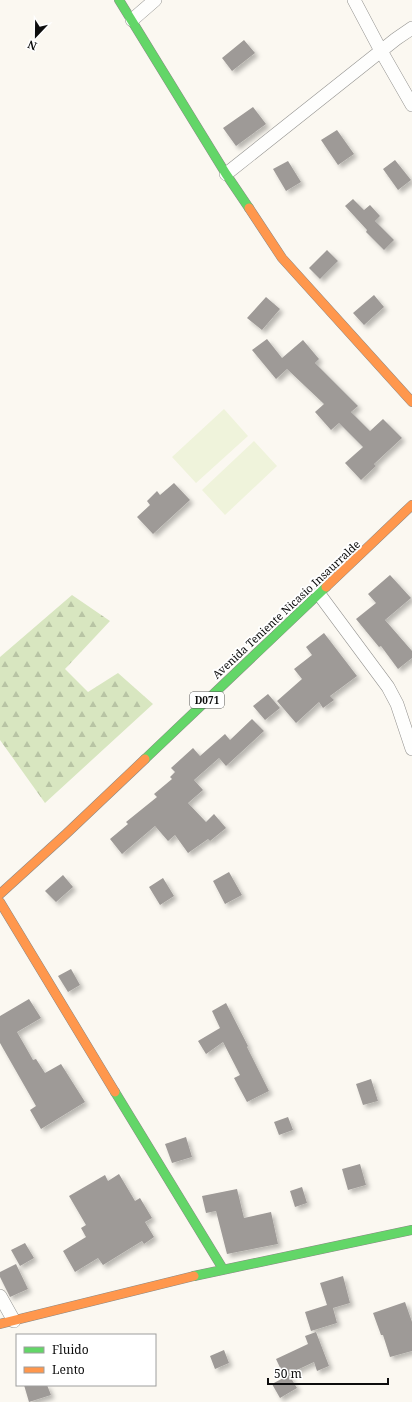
<svg xmlns="http://www.w3.org/2000/svg" width="412" height="1402" font-family="'Noto Serif',serif">
<style>
.forest{fill:url(#forest-firs)}
.pitch{fill:#eff3db}
.building{fill:#9e9a97;filter:url(#shadow)}
.lines{fill:none;stroke-linecap:round;stroke-linejoin:round}
.street-casing{stroke:#949390;stroke-width:14}
.fast-casing{stroke:#8b8986;stroke-width:10}
.slow-casing{stroke:#8b8986;stroke-width:10}
.street{stroke:#fefefd;stroke-width:13}
.fast{stroke:#63d668;stroke-width:9}
.slow{stroke:#ff974d;stroke-width:9}
.labels{text-anchor:middle;dominant-baseline:central;stroke-width:4;stroke-linejoin:round;paint-order:stroke}
.shield{fill:#fff;stroke:#565656;stroke-width:1}
.shield-label{font-size:10px;font-weight:bold;fill:#0d0d0d}
.street-label{font-size:11px;fill:#0d0d0d;stroke:#fff}
</style>
<defs>
<pattern id="forest-firs" width="22" height="20" patternUnits="userSpaceOnUse"><rect width="22" height="20" fill="#d8e6c0"/><path d="M5 1l3.5 6h-7zM16 11l3.5 6h-7z" fill="#b8c4a4"/></pattern>
<filter id="shadow"><feDropShadow dx="3.5" dy="3.5" stdDeviation="2" flood-color="#0004"/></filter>
</defs>
<rect width="100%" height="100%" fill="#fbf8f1"/>
<path class="forest" d="M72,595L110,621L65,669L88,692L118,673L153,704L45,803L0,740V657Z"/>
<path class="pitch" d="M224,409L248,436L196,483L172,457Z
M254,441L277,466L225,515L202,490Z"/>
<path class="building" d="M244,40L255,53L232,71L222,58Z
M253,107L266,124L236,146L223,128Z
M337,130L354,154L338,165L321,140Z
M395,160L411,180L398,190L383,169Z
M288,161L301,182L286,191L273,169Z
M353,199L364,210L370,205L380,216L375,221L394,240L384,250L366,232L367,230L345,206Z
M327,250L338,261L320,279L309,268Z
M374,295L384,307L364,325L353,313Z
M266,297L280,309L262,330L247,318Z
M267,339L282,358L303,340L319,359L315,363L358,406L351,412L370,431L383,419L402,438L374,464L376,466L361,480L345,463L363,447L339,423L331,430L315,412L324,404L287,369L276,379L252,350Z
M174,483L190,500L153,534L137,517L150,505L147,501L157,491L160,495Z
M390,575L411,598L385,620L412,651V658L398,669L381,646L379,647L356,619L376,603L368,594Z
M324,633L357,676L330,696L334,700L323,708L319,702L296,723L277,701L302,679L294,669L312,655L306,647Z
M268,694L280,708L265,720L253,706Z
M252,719L264,731L226,766L219,758L194,780L203,790L188,803L206,822L214,814L226,828L210,841L208,839L188,853L175,835L168,841L155,826L122,854L110,839L128,824L126,822L157,797L154,794L172,779L170,777L175,772L171,768L193,748L200,756L225,734L230,740Z
M229,872L242,895L225,904L213,881Z
M63,875L73,887L56,902L45,891Z
M163,878L174,896L160,905L149,887Z
M71,969L80,985L68,992L58,976Z
M29,999L41,1018L17,1032L33,1060L36,1059L45,1073L61,1064L85,1102L41,1129L30,1110L36,1106L0,1043V1016Z
M226,1003L248,1046L247,1047L269,1091L247,1102L234,1078L240,1075L223,1042L206,1054L198,1041L220,1028L212,1011Z
M371,1079L378,1101L363,1105L356,1084Z
M288,1117L293,1130L279,1135L274,1122Z
M186,1137L192,1157L172,1163L165,1144Z
M360,1164L366,1185L348,1190L342,1169Z
M119,1174L135,1201L140,1198L152,1218L145,1222L154,1237L144,1244L142,1241L103,1265L98,1258L75,1272L63,1251L86,1237L81,1228L86,1225L69,1196L105,1175L108,1181Z
M302,1187L307,1203L295,1207L290,1191Z
M237,1189L244,1218L271,1212L278,1244L227,1254L216,1211L206,1213L202,1196Z
M25,1243L34,1258L20,1266L11,1250Z
M16,1264L28,1289L10,1297L0,1277V1272Z
M343,1276L350,1303L333,1308L337,1323L311,1331L305,1312L327,1305L320,1283Z
M405,1302L412,1322V1351L390,1357L383,1335H381L373,1313Z
M316,1332L329,1366L317,1371L314,1362L284,1376L276,1359L308,1344L305,1336Z
M224,1350L229,1363L215,1369L210,1356Z
M289,1375L297,1388L280,1398L272,1384Z
M24,1385H47L51,1395L29,1402Z"/>
<g class="lines">
<defs>
<path id="street" d="M354,0L381,51L412,105
M132,20L155,0
M226,174L396,39L412,28
M319,594L388,687L397,704L412,749
M0,1296L14,1321"/>
<path id="fast" d="M119,0L226,174L249,208
M145,759L326,587
M115,1092L223,1269
M194,1276L412,1230"/>
<path id="slow" d="M249,208L282,258L412,402
M326,587L412,505
M0,894L66,834L145,759
M0,902L115,1092
M0,1324L194,1276"/>
</defs>
<use href="#street" class="street-casing"/>
<use href="#fast" class="fast-casing"/>
<use href="#slow" class="slow-casing"/>
<use href="#street" class="street"/>
<use href="#fast" class="fast"/>
<use href="#slow" class="slow"/>
</g>
<g class="labels">
<rect class="shield" x="190" y="692" width="34" height="16" rx="3"/>
<g class="shield-label">
<text x="207" y="700">D071</text>
</g>
<g class="street-label">
<text transform="translate(286 609) rotate(-43)">Avenida Teniente Nicasio Insaurralde</text>
</g>
</g>
<rect x="16" y="1334" width="140" height="52" fill="#ffffff" stroke="#9e9e9e"/>
<rect x="24" y="1347" width="20" height="6" fill="#63d668" stroke="#9e9e9e"/>
<text x="52" y="1354" font-size="12" fill="#0d0d0d">Fluido</text>
<rect x="24" y="1367" width="20" height="6" fill="#ff974d" stroke="#9e9e9e"/>
<text x="52" y="1374" font-size="12" fill="#0d0d0d">Lento</text>
<g transform="translate(36 36) rotate(202)" stroke="#ffffff" stroke-width="3" paint-order="stroke">
<path d="M0-3L7 15L0 10L-7 15Z" fill="#0d0d0d"/>
<text y="-6" font-size="11" font-weight="bold" text-anchor="middle" fill="#0d0d0d">N</text>
</g>
<path d="M268 1378v6h120v-6" fill="none" stroke="#0d0d0d" stroke-width="2"/>
<text x="274" y="1378" font-size="12" fill="#0d0d0d" stroke="#ffffff" stroke-width="3" paint-order="stroke">50 m</text>
</svg>
